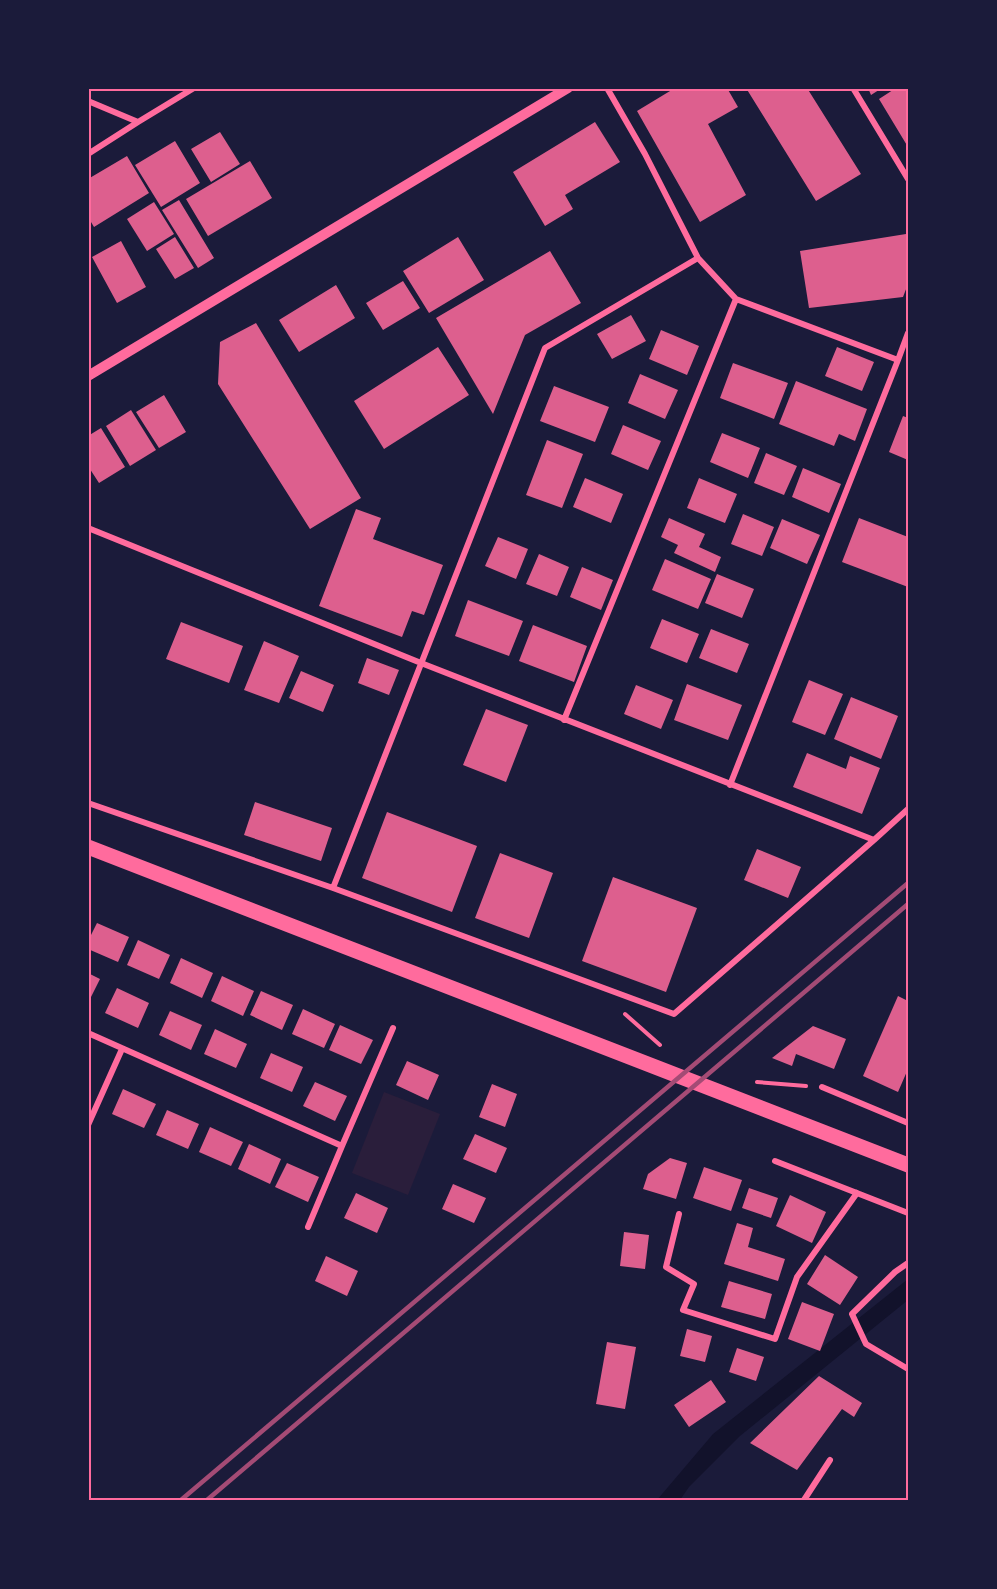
<svg xmlns="http://www.w3.org/2000/svg" width="997" height="1589" font-family="'Source Sans 3',sans-serif">
<style>
.green{fill:#2a1e3b}
.water{fill:#12122b}
.building{fill:#dd5f8e}
.lines{fill:none;stroke-linecap:round;stroke-linejoin:round}
.path{stroke:#ff6b9d;stroke-width:4}
.minor{stroke:#ff6b9d;stroke-width:6}
.tertiary{stroke:#ff6b9d;stroke-width:10}
.primary{stroke:#ff6b9d;stroke-width:15}
.rail{stroke:#a44b75;stroke-width:4.5}
.neatline{fill:none;stroke:#ff6b9d;stroke-width:2}
</style>
<rect width="100%" height="100%" fill="#1b1b3a"/>
<path class="green" d="M384,1092L440,1114L408,1195L352,1173Z"/>
<path class="water" d="M908,1279V1300L740,1436L689,1487L680,1500H657L713,1434Z"/>
<path class="building" d="M675,88H727L738,107L708,124L746,195L700,222L637,111Z
M746,88H807L861,174L816,201Z
M868,88H882L871,95Z
M896,88H908V147L879,99Z
M595,122L620,162L565,195L573,209L545,226L513,172Z
M220,132L240,164L211,182L191,149Z
M175,141L200,183L161,207L135,165Z
M127,156L149,193L94,227L88,217V179Z
M250,161L272,198L208,236L186,199Z
M179,200L214,258L198,268L162,210Z
M154,202L174,234L147,251L127,219Z
M906,234L908,235V284L903,297L809,308L800,251Z
M175,237L194,268L175,279L156,249Z
M458,237L484,280L429,313L403,271Z
M121,241L146,287L117,303L92,257Z
M550,251L581,303L525,335L493,414L436,318Z
M403,281L420,308L383,330L366,303Z
M336,285L355,318L299,352L279,320Z
M631,315L646,341L612,359L597,334Z
M256,323L361,498L310,529L218,384L220,342Z
M661,330L699,346L687,375L649,359Z
M438,347L469,395L384,449L354,401Z
M837,347L874,362L862,391L825,376Z
M733,363L788,383L774,419L720,398Z
M640,374L678,390L665,419L628,403Z
M796,381L867,409L855,441L839,434L834,446L779,424Z
M554,386L609,407L595,442L540,421Z
M164,395L186,432L159,448L136,412Z
M131,410L156,450L130,466L106,426Z
M903,416L908,418V460L889,452Z
M623,425L661,441L648,470L611,454Z
M101,428L125,467L99,483L88,466V436Z
M722,433L760,448L748,478L710,462Z
M547,440L583,454L562,508L526,495Z
M766,453L797,466L784,495L754,483Z
M803,468L841,484L829,513L792,497Z
M585,478L623,494L611,523L573,507Z
M699,478L737,494L725,523L687,508Z
M356,509L381,518L373,539L443,565L424,615L412,611L402,637L319,606Z
M743,514L774,527L762,556L731,544Z
M669,518L705,534L699,547L721,557L715,572L674,553L678,545L661,537Z
M859,518L908,537V587L842,562Z
M782,519L820,535L807,564L770,548Z
M498,537L528,549L516,579L485,566Z
M539,554L569,567L557,596L526,584Z
M665,559L711,579L698,609L652,590Z
M582,567L613,580L601,610L570,597Z
M717,574L754,589L742,618L705,603Z
M468,600L523,621L509,656L455,636Z
M662,619L699,634L687,663L650,648Z
M181,622L243,646L229,683L166,659Z
M533,625L587,646L574,682L519,661Z
M711,629L749,644L737,673L699,658Z
M264,641L299,656L279,703L244,690Z
M367,658L399,670L389,695L358,683Z
M301,671L334,685L323,712L289,698Z
M809,680L843,694L825,735L792,722Z
M687,684L742,705L728,740L674,720Z
M636,685L673,700L661,729L624,714Z
M851,697L898,716L881,759L834,739Z
M486,709L528,725L506,782L463,765Z
M807,753L846,769L850,756L880,768L862,814L793,787Z
M255,802L332,828L321,861L244,835Z
M387,812L477,846L452,912L362,878Z
M757,849L801,867L788,898L744,880Z
M500,853L553,873L529,938L475,918Z
M613,877L697,908L666,992L582,961Z
M97,923L129,937L118,962L88,949V941Z
M138,940L170,955L159,979L127,965Z
M181,958L213,973L202,998L170,983Z
M88,973L100,979L88,1003Z
M222,976L254,991L243,1016L211,1001Z
M117,988L149,1003L138,1028L105,1013Z
M261,991L293,1005L282,1030L250,1015Z
M898,996L908,1001V1069L898,1092L863,1076Z
M303,1009L335,1024L324,1048L292,1034Z
M170,1011L202,1025L191,1050L159,1035Z
M340,1025L373,1040L361,1064L329,1050Z
M813,1026L846,1039L834,1069L796,1054L792,1066L772,1058Z
M215,1029L247,1044L236,1068L204,1054Z
M271,1053L303,1067L292,1092L260,1078Z
M407,1061L439,1075L428,1100L396,1085Z
M315,1082L347,1096L335,1121L303,1106Z
M492,1084L517,1094L505,1127L479,1117Z
M123,1089L156,1104L144,1128L112,1114Z
M167,1110L199,1124L188,1149L156,1135Z
M210,1127L243,1142L231,1166L199,1152Z
M475,1134L507,1148L496,1173L463,1159Z
M249,1144L281,1159L270,1184L238,1169Z
M670,1158L687,1163L676,1199L643,1189L648,1174Z
M287,1163L319,1177L308,1202L275,1187Z
M704,1167L742,1180L731,1211L693,1198Z
M453,1184L486,1198L474,1223L442,1209Z
M749,1188L778,1198L771,1218L742,1208Z
M356,1193L388,1208L377,1233L344,1218Z
M790,1195L826,1212L812,1243L776,1226Z
M737,1223L753,1228L748,1247L785,1259L778,1281L724,1264Z
M624,1232L649,1235L645,1269L620,1266Z
M825,1255L858,1277L840,1305L807,1284Z
M326,1256L358,1271L347,1296L315,1281Z
M729,1281L772,1294L765,1319L721,1307Z
M802,1302L834,1314L820,1351L788,1339Z
M687,1329L712,1336L705,1362L680,1356Z
M607,1342L636,1347L625,1409L596,1404Z
M737,1348L764,1357L756,1381L729,1372Z
M819,1376L862,1403L854,1417L842,1409L797,1470L750,1443Z
M711,1380L726,1402L689,1427L674,1405Z"/>
<g class="lines">
<path class="path" d="M625,1014L660,1045
M757,1082L806,1086"/>
<path class="minor" d="M607,88L645,154L698,258L736,299L898,360L908,333
M853,88L908,179
M88,101L138,122L194,88
M88,154L138,122
M88,528L421,663L874,840L908,809
M564,720L736,299
M730,785L898,360
M88,803L333,888L674,1014L874,840
M333,888L545,348L698,258
M88,1033L342,1146L393,1028
M822,1087L908,1123
M88,1125L122,1049
M775,1161L908,1213
M679,1214L666,1267L694,1284L683,1310L775,1339L797,1277L857,1193
M308,1227L342,1146
M908,1263L895,1272L852,1314L866,1344L908,1369
M804,1500L830,1460"/>
<path class="tertiary" d="M88,376L568,88"/>
<path class="primary" d="M88,847L908,1165"/>
<path class="rail" d="M181,1500L908,883
M207,1500L908,904"/>
</g>
<rect width="997" height="1589" fill="none" stroke="#1b1b3a" stroke-width="180"/>
<rect x="90" y="90" width="817" height="1409" class="neatline"/>
</svg>
